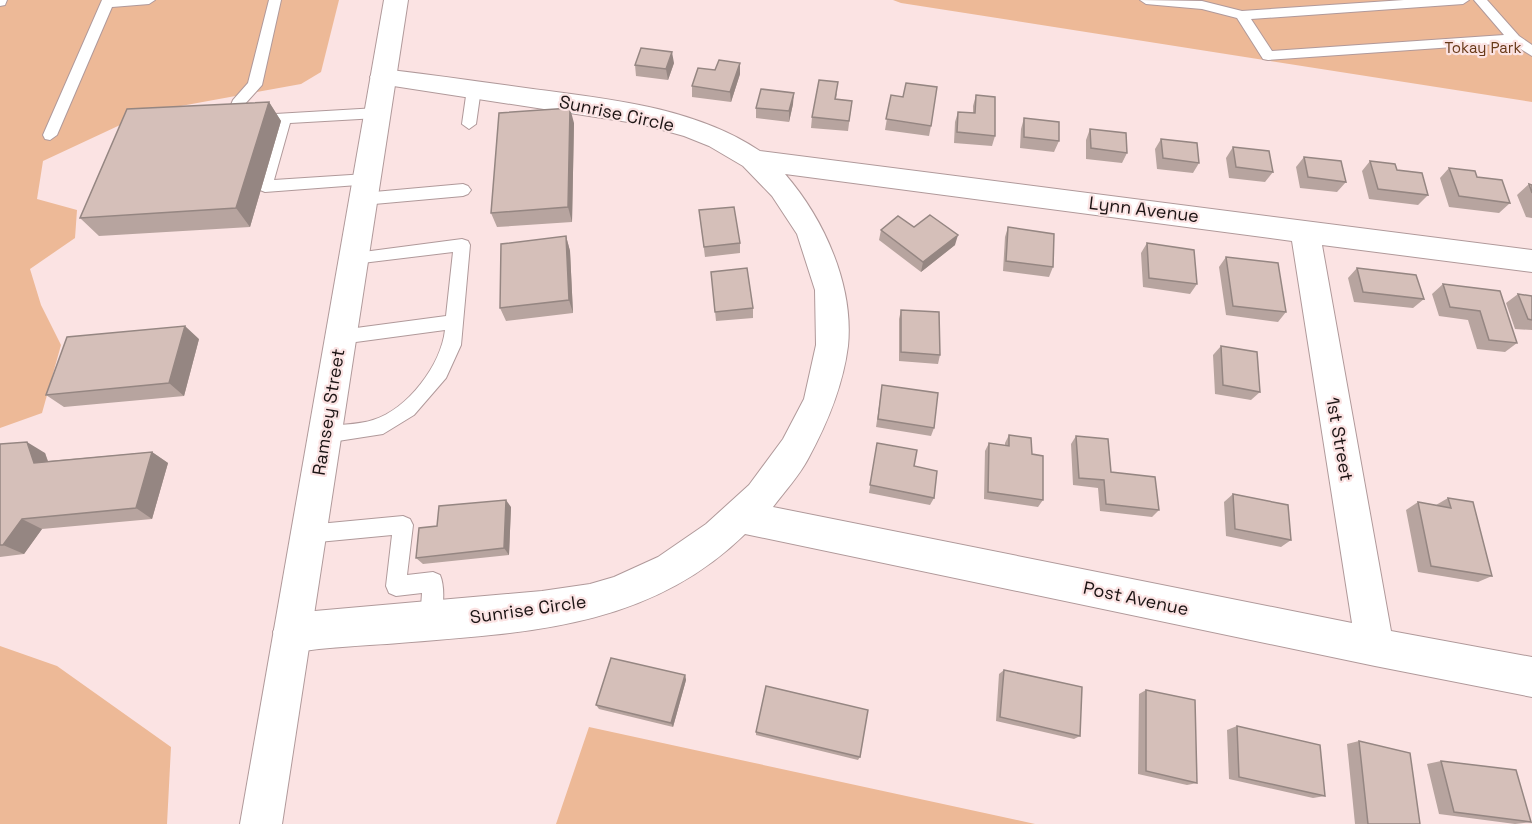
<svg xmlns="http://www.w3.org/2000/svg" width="1532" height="824" font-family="'Space Grotesk',sans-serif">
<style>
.green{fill:#edb997}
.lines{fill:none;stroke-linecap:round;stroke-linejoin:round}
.lane-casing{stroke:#b0999a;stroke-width:2}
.street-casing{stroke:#b0999a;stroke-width:2}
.primary-casing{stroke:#b0999a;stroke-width:2}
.lane{fill:#fff;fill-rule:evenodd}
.street{fill:#fff;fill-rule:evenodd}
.primary{fill:#fff;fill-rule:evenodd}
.wall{fill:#b7a49f}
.shaded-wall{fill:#958682}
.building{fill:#d5bfb9;stroke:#958682;stroke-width:1.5}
.labels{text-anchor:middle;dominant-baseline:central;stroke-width:4.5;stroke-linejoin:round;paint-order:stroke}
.far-park-label{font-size:15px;fill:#673918;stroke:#fbe3e3}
.street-label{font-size:18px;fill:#1c1414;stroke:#fbe3e3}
</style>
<rect width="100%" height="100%" fill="#fbe3e3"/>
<path class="green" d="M0,0H339L321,72L301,84L148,112L43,161L37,199L77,210L75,238L30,269L41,305L61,345L42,413L0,428Z
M893,0H1532V102L901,3Z
M0,646L57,666L171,747L167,824H0Z
M589,727L1035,824H556Z"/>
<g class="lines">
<defs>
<path id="lane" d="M0,0H7L5,5L0,6Z
M102,0H155L149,4L112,7L57,135L50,140L45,139L43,135Z
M269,0H281L262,85L244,105L240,116L377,108L384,113L377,118L290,123L274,180L366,174L371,176L374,180L371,184L265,192L260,190L257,186L276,124L231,127L224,122L233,100L248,83Z
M1140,0L1202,1L1242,11L1404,0H1469L1463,4L1251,19L1272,51L1504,35L1474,0H1487L1519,36L1532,45V56L1511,43L1268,60L1263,59L1237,18L1202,9L1146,4Z
M474,84L481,89L476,124L469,129L462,124L467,89Z
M463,184L468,186L471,190L468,194L463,196L363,205L358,203L355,199L358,195L363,193Z
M462,239L468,241L470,245L461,345L446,378L414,415L383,434L325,443L319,441L316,435L319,429C336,423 356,426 373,420C408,409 441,365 445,330L341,344L335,342L332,337L335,332L341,330L446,316L453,252L354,264L348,262L346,258L348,254Z
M403,516L410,519L413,525L407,575L433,572L440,575C446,589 443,615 437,629L430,632L423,629L420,622L422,593L396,596L389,593L386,586L392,535L308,543L301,540L298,534L301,528L308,525Z"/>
<path id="street" d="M383,69C433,75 483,82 533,89C609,99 694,107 760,151L1532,250V272L1322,245L1391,631L1532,657V697L1375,666L745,534C645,632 517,633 387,644C364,645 341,647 319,649C310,650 299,652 291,651C287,650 282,647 279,645L273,632L279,619L292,613L542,591L590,584L614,577L658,557L706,524L749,485L783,439L804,399L816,345L815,290L797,234L772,196L743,166L709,146L684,136L641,124L374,83L370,77L374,71ZM785,174L1292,241L1352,623L773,507C785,491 799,476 808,459C827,424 843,386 848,346C854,285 824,219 785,174Z"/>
<path id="primary" d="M384,0H408L282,824H240Z"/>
</defs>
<use href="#lane" class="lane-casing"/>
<use href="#street" class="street-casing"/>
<use href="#primary" class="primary-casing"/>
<use href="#lane" class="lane"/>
<use href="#street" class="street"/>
<use href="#primary" class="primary"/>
</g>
<path class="wall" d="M674,63L668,80L636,76L635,65Z
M740,63V74L731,102L692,97V86L715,70Z
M837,93L836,99L852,101L848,131L811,128L812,117Z
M891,95L931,126L929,136L885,130Z
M976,95L995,136L992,146L954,143L955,122L958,112L973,113V106Z
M269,102L281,121L250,227L99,236L80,218Z
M793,104L789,122L756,118V108Z
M1024,118L1059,141L1054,152L1020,148L1021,129Z
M574,123L572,222L497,227L491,213Z
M1090,129L1127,153L1122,163L1086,159V140Z
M1161,139L1199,163L1193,173L1157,169L1155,149Z
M1233,147L1273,172L1265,182L1229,178L1226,158Z
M1304,157L1346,182L1337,192L1300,188L1296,167Z
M1370,161L1397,170L1428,195L1418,205L1369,199L1362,171Z
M1449,168L1477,177L1510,203L1499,213L1449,207L1440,178Z
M1529,184L1532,185V218L1526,217L1517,195Z
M699,210L740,243V253L705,257Z
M914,227L955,245L921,272L879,240L881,230Z
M1008,227L1053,267L1049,277L1003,271L1005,237Z
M566,236L570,251L573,313L506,321L500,308Z
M1147,243L1197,284L1190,294L1143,287L1141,253Z
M1226,257L1286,312L1278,322L1226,315L1219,267Z
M1357,268L1424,299L1413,308L1354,302L1348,278Z
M711,272L753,308V318L716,321Z
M1443,284L1500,291L1517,343L1505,352L1477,349L1468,320L1439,316L1432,294Z
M1518,294L1532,296V330L1515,329L1506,303Z
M901,310L940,355L938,364L899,361V319Z
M199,339L184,396L64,407L46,395Z
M1221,346L1260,392L1251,400L1215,394L1213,355Z
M882,385L934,428L931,436L876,427Z
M1009,435L1032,454L1043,500L1038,507L984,499L985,451L989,443L1005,445V443Z
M1076,436L1111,472L1159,510L1152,517L1100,511L1098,488L1073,485L1071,444Z
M877,443L934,498L930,505L869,493Z
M0,444L45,453L48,461L152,452L168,463L152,519L42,529L24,554L0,557Z
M1233,494L1291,540L1281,547L1226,536L1224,502Z
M1448,498L1492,576L1478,582L1418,572L1406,510L1418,502L1436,505Z
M511,507L509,555L423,564L416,558L437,526Z
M1004,670L1080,736L1074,739L996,721L999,674Z
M685,675L686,680L673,727L599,709L596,705Z
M1146,690L1197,783L1187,785L1138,774L1139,694Z
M1237,726L1325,796L1313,798L1229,779L1227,730Z
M756,732L860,757L858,760L756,735Z
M1359,741L1420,824H1355L1347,744Z
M1441,761L1531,822L1515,824L1439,814L1427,764Z"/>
<path class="shaded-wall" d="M672,52L674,63L668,80L666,69Z
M740,63V74L731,102L730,92Z
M794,93L793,104L789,122V111Z
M269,102L281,121L250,227L236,208Z
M570,108L574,123L572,222L568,207Z
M958,235L955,245L921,272L923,262Z
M566,236L570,251L573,313L569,300Z
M185,326L199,339L184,396L169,383Z
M27,442L45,453L52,474L34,463Z
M152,452L168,463L152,519L136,508Z
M506,500L511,507L509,555L504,548Z
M22,519L42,529L24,554L3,545Z
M685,675L686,680L673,727L671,723Z"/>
<path class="building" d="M641,48L672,52L666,69L635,65Z
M719,60L740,63L730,92L692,86L698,68L715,70Z
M819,80L838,82L835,99L852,101L849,121L812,117Z
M906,83L937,87L931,126L886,119L891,95L903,97Z
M761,89L794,93L789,111L756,108Z
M976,95L995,97V136L957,132L958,112L975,113Z
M269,102L236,208L80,218L127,109Z
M570,108L568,207L491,213L499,113Z
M1024,118L1059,122V141L1024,137Z
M1090,129L1126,133L1127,153L1091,148Z
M1161,139L1197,143L1199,163L1163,158Z
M1233,147L1269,151L1273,172L1236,167Z
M1304,157L1341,161L1346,182L1308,177Z
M1370,161L1395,164L1397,170L1422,173L1428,195L1378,189Z
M1449,168L1475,171L1477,177L1502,180L1510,203L1459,196Z
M1529,184L1532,185V193Z
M734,207L740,243L704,247L699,210Z
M930,215L958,235L923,262L881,230L898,216L914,227Z
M1008,227L1054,234L1053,267L1006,261Z
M566,236L569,300L500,308L501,244Z
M1147,243L1194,250L1197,284L1149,278Z
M1226,257L1278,263L1286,312L1233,306Z
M747,268L753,308L715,312L711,272Z
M1357,268L1416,275L1424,299L1363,292Z
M1443,284L1500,291L1517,343L1489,340L1480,311L1450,307Z
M1518,294L1532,296V320L1528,319Z
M901,310L939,312L940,355L901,352Z
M185,326L169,383L46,395L67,337Z
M1221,346L1257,352L1260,392L1223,385Z
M882,385L938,393L934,428L878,419Z
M1009,435L1031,438L1032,454L1043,456V500L988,492L989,443L1009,446Z
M1076,436L1108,439L1111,472L1155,477L1159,510L1106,504L1104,480L1079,478Z
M27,442L34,463L152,452L136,508L22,519L3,545H0V444Z
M877,443L917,450L914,466L937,471L934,498L870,485Z
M1233,494L1288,505L1291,540L1235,529Z
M1448,498L1473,502L1492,576L1431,566L1418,502L1451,508Z
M506,500L504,548L416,558L419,528L437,526L439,506Z
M611,658L685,675L671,723L596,705Z
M1004,670L1082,687L1080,736L1000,717Z
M766,686L868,710L860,757L756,732Z
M1146,690L1195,700L1197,783L1146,771Z
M1237,726L1320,745L1325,796L1239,777Z
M1359,741L1410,753L1420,824H1368Z
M1441,761L1516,770L1531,822L1454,812Z"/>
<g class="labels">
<g class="far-park-label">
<text x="1483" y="47">Tokay Park</text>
</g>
<g class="street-label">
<text transform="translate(617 113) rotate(12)">Sunrise Circle</text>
<text transform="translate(1144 209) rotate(7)">Lynn Avenue</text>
<text transform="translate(328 412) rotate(-81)">Ramsey Street</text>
<text transform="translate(1340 439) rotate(80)">1st Street</text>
<text transform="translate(1136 598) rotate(12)">Post Avenue</text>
<text transform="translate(528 609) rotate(-8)">Sunrise Circle</text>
</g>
</g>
</svg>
